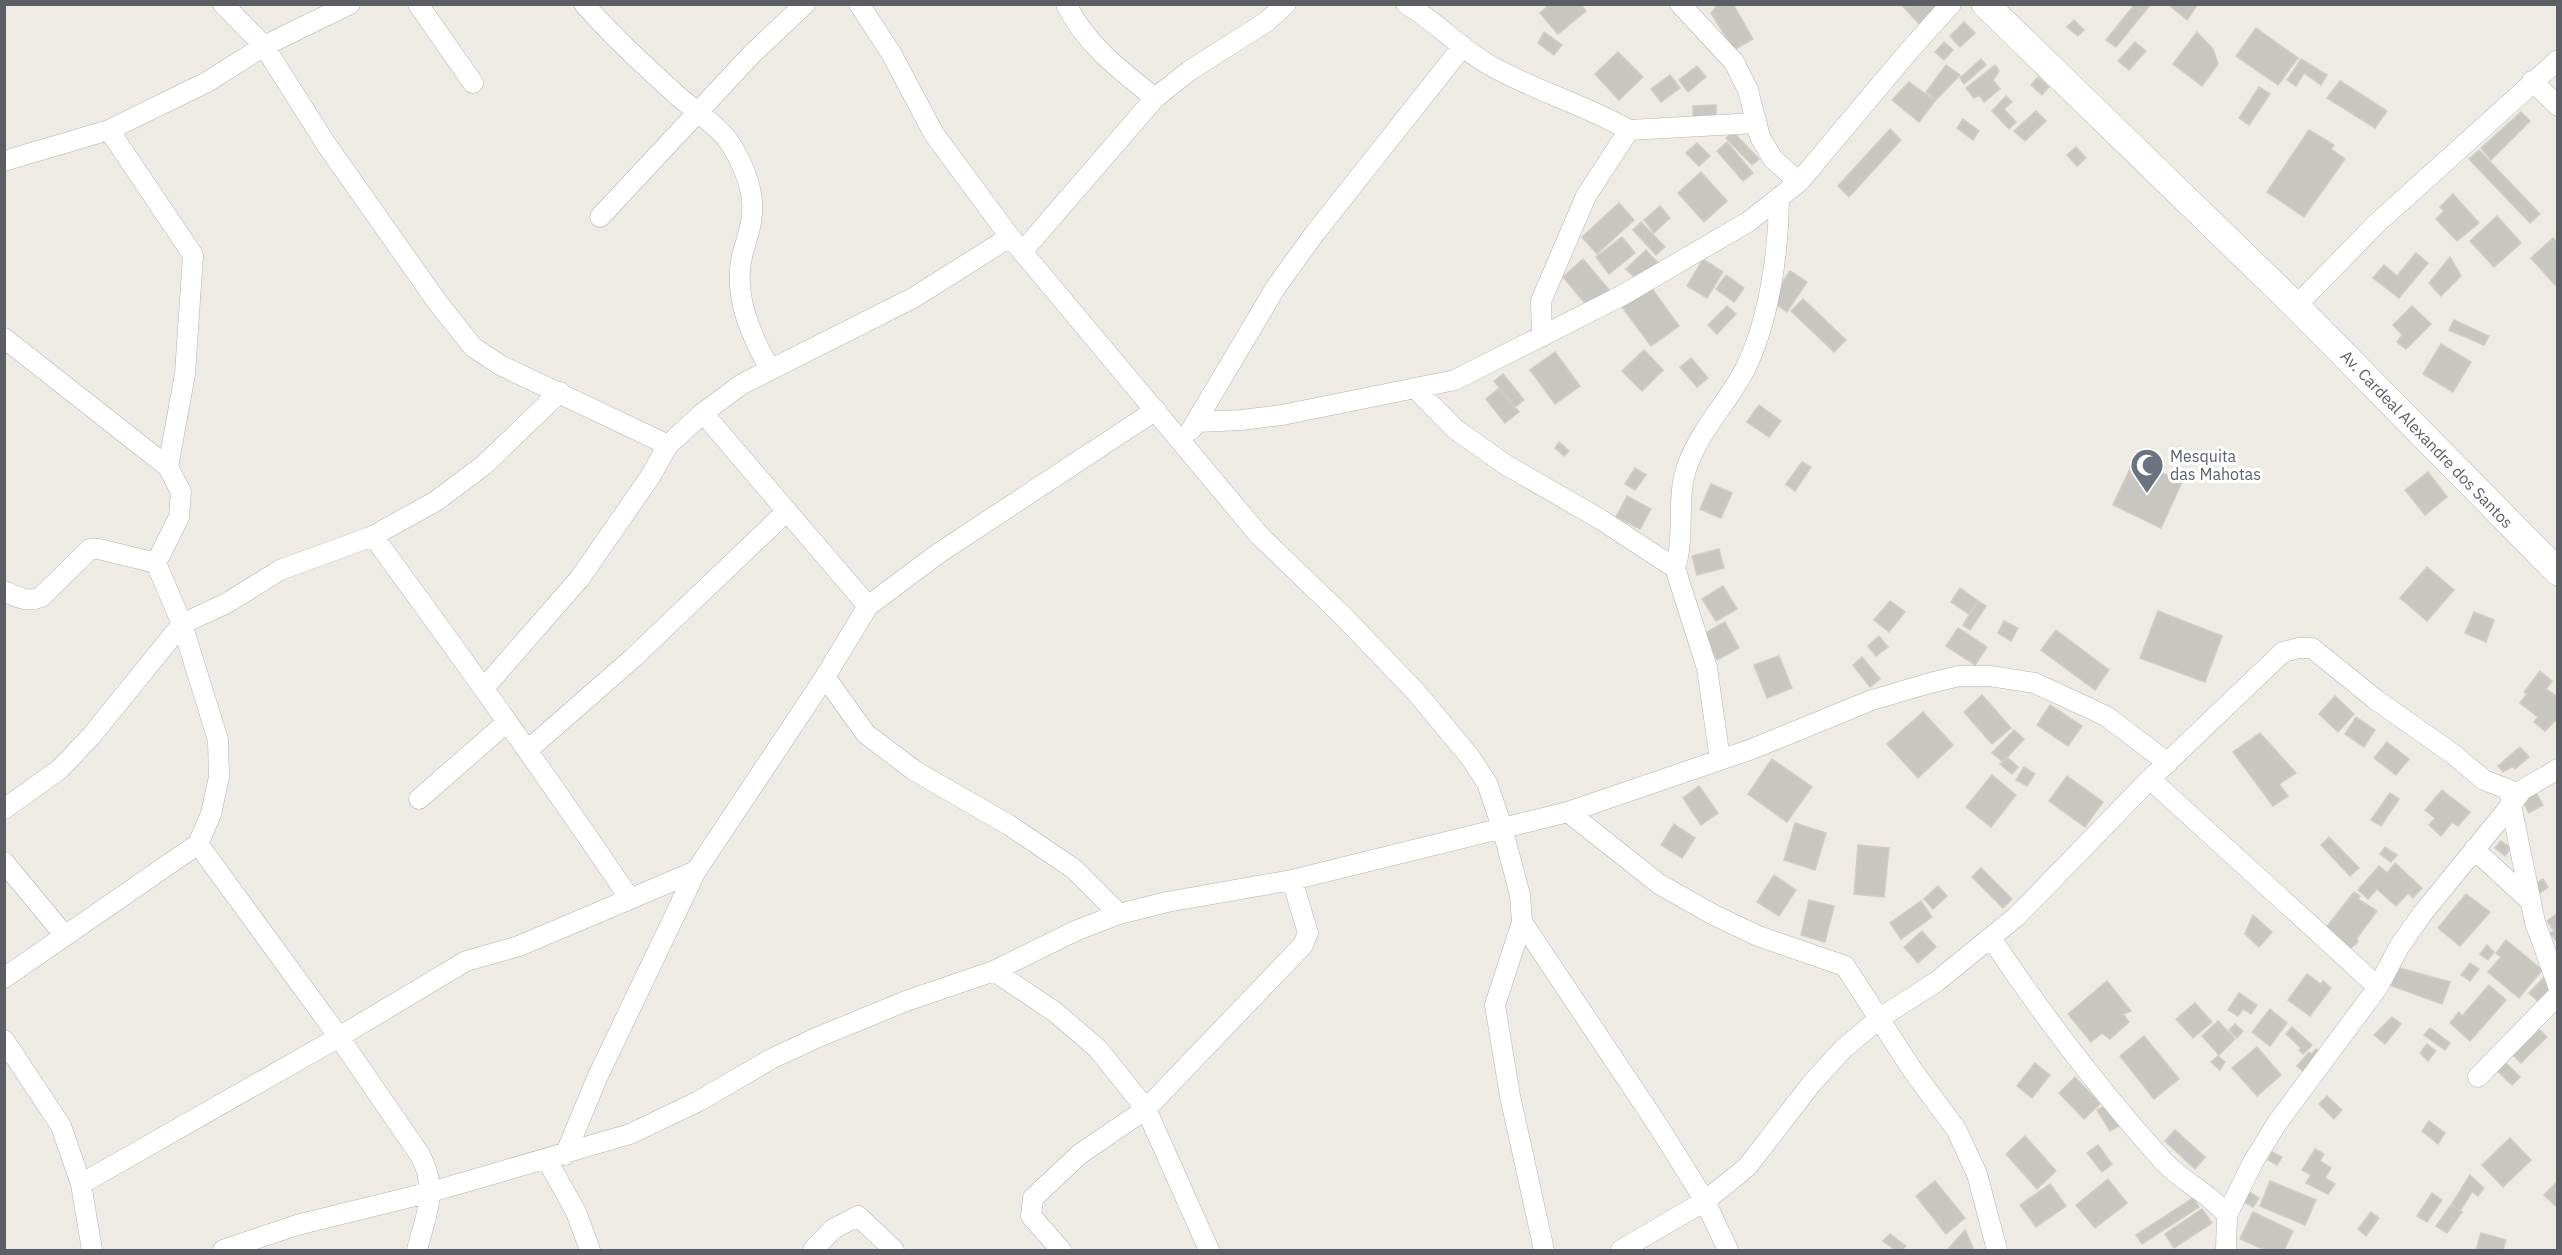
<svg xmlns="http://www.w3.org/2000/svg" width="2562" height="1255" font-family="'IBM Plex Sans',sans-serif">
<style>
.building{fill:#c8c6c0;stroke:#d1cdc3;stroke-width:1.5}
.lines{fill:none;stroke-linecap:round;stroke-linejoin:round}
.street-casing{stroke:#b1b3b8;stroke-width:21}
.secondary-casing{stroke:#b3b5ba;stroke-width:28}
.street{stroke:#fff;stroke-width:20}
.secondary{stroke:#fff;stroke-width:27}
.labels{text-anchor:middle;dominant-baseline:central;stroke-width:6;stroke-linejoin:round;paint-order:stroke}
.street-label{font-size:16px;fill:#5c5e63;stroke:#fff}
.worship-label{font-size:16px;fill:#5b616d;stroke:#fff;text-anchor:start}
</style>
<rect width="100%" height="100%" fill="#edebe4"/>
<path class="building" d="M1550,4H1581L1586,11L1558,34L1540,13Z
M1718,4H1733L1753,39L1734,50L1711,13Z
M1901,4H1939L1919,24Z
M2135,4H2151L2116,47L2106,40Z
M2168,4H2198L2187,20Z
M2074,20L2084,30L2078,36L2067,27Z
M1964,22L1975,33L1960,47L1950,36Z
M2256,28L2298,58L2278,85L2236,56Z
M1544,32L1562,45L1554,55L1538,43Z
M2197,32L2213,49L2218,64L2202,86L2173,64Z
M1944,42L1953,50L1944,60L1935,52Z
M2135,42L2146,51L2129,70L2118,61Z
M1618,52L1643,77L1619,100L1595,74Z
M1981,59L1986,65L1964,84L1960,78Z
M2301,59L2327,75L2321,85L2304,73L2296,86L2287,80Z
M1946,65L1960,75L1936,100L1926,92Z
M1995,65L1999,71L1993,80L2000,89L1984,102L1979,95L1974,98L1966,88Z
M1697,66L1706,77L1688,92L1679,80Z
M1670,75L1680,88L1661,102L1651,89Z
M2038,77L2049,87L2042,95L2031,85Z
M2340,81L2387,111L2375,128L2327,98Z
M1909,82L1935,101L1919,122L1892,100Z
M2259,87L2270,94L2249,125L2239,118Z
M2006,96L2012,102L2004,109L2016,122L2009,129L1992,111Z
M1716,105V119L1693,120V106Z
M2036,111L2046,121L2025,141L2014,131Z
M2521,112L2530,121L2491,160L2481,148Z
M1963,119L1979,131L1973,140L1957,128Z
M1890,129L1901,140L1849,197L1838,186Z
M2309,130L2334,145L2331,149L2345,159L2304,217L2267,192Z
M1733,132L1759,159L1752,165L1726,138Z
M1727,142L1753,173L1743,181L1717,151Z
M1697,143L1710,156L1699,166L1686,153Z
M2076,147L2086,158L2077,166L2067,155Z
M2479,150L2540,214L2530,223L2469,159Z
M1701,172L1727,201L1704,222L1678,193Z
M2453,194L2479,223L2457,241L2436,219L2444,211L2440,207Z
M1619,203L1634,220L1597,254L1582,237Z
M1660,206L1670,218L1654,233L1644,220Z
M2497,216L2521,243L2494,267L2470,241Z
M1641,222L1665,247L1656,255L1633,230Z
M1622,237L1635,253L1609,274L1596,257Z
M2553,238L2558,243V283L2555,285L2531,258Z
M1646,250L1658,263L1639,282L1626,269Z
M2416,253L2428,263L2399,298L2373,278L2384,265L2397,276Z
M2450,257L2461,276L2441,296L2429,283Z
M1583,259L1610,291L1589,308L1563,277Z
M1703,259L1723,272L1707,298L1687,286Z
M1790,271L1807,282L1787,312L1770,300Z
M1726,275L1744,288L1734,302L1716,289Z
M1650,286L1679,326L1651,346L1622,307Z
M1803,299L1846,340L1834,352L1791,311Z
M1727,306L1736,314L1717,334L1708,325Z
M2412,306L2431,324L2406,349L2397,342L2402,335L2393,325Z
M2454,320L2489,336L2484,345L2449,330Z
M2441,344L2471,362L2453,392L2423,374Z
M1644,350L1663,370L1642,391L1622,371Z
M1555,352L1580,386L1555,404L1530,370Z
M1691,358L1708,378L1697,387L1680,367Z
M1503,374L1524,400L1515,407L1494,381Z
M1499,388L1519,412L1505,423L1486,399Z
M1759,405L1781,421L1769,437L1747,422Z
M1559,442L1569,451L1564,456L1555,448Z
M2134,460L2182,482L2161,528L2113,505Z
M1802,462L1811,467L1795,491L1786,484Z
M1635,468L1646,475L1635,490L1625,484Z
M2428,472L2447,497L2425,515L2405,490Z
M1711,484L1732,493L1721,518L1700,509Z
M1627,496L1651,509L1640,529L1616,517Z
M1719,549L1724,568L1697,575L1692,556Z
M2427,567L2454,590L2427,621L2400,598Z
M1723,586L1737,609L1716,621L1702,599Z
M1960,588L1978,601L1969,614L1951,602Z
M1890,601L1905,612L1889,632L1874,620Z
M1978,601L1986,606L1970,630L1963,625Z
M2158,611L2222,636L2205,682L2140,658Z
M2474,612L2494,620L2486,642L2465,633Z
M2004,621L2018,628L2011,641L1998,633Z
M1725,622L1739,648L1717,660L1703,634Z
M1958,628L1987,647L1975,665L1946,646Z
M2056,630L2109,670L2095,690L2041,650Z
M1879,636L1888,647L1876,656L1868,646Z
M1779,656L1792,688L1767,698L1754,665Z
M1862,657L1880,679L1870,687L1853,665Z
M2540,671L2552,681L2546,689L2558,697V718L2545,731L2534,722L2538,717L2520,703L2527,694L2524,692Z
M1982,695L2011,728L1992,744L1964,712Z
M2335,696L2354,714L2338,732L2319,714Z
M2050,705L2082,726L2068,746L2037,725Z
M1923,712L1953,745L1918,778L1887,744Z
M2356,717L2375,730L2364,747L2345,734Z
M2014,730L2024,739L2003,762L1992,753Z
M2260,733L2296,773L2279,784L2288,796L2273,806L2233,752Z
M2387,742L2409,759L2396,775L2374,758Z
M2520,747L2529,757L2515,769L2513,766L2503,772L2498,766Z
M2007,757L2018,767L2012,774L2000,764Z
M1772,759L1812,787L1787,822L1748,794Z
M2024,767L2035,774L2027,786L2016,780Z
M1992,775L2016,795L1991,827L1966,807Z
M2067,776L2103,802L2085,827L2049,801Z
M1699,786L1718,813L1701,825L1683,798Z
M2442,790L2470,812L2458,826L2452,822L2441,836L2429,825L2435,818L2425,810Z
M2390,793L2399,799L2381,826L2371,820Z
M2536,793L2543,805L2529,813L2523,801Z
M1795,823L1826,833L1815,870L1784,860Z
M1674,824L1695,838L1682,858L1661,845Z
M2329,837L2359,868L2350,876L2321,845Z
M2501,841L2511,848L2505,856L2495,848Z
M1858,845L1889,848L1884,897L1854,894Z
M2385,847L2397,855L2391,862L2380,854Z
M2395,863L2422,888L2413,898L2408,893L2396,906L2377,889L2368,899L2358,890L2379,866L2387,873Z
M1981,868L2012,899L2003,908L1972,877Z
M1774,875L1796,890L1779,916L1757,902Z
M2543,879L2548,887L2540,893L2534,885Z
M1938,886L1947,896L1933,909L1924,899Z
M2354,892L2360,896L2358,899L2377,911L2357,938L2358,942L2350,949L2325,929Z
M2466,894L2490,912L2460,946L2438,928Z
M1809,900L1834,906L1825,942L1801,935Z
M1921,901L1932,917L1901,939L1890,923Z
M2558,913V943L2550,933L2554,931L2547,921Z
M2253,915L2272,932L2259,947L2245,934Z
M1922,931L1936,947L1918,963L1904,947Z
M2506,940L2542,970L2519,998L2488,972L2501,957L2496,953Z
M2487,945L2494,952L2488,960L2480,954Z
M2470,963L2479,969L2470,981L2461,975Z
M2396,967L2450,982L2442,1004L2387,984Z
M2307,974L2321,984L2323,981L2331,988L2310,1016L2288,1000Z
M2546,975L2553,990L2540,1003L2529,993Z
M2107,981L2131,1011L2123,1014L2129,1022L2110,1039L2102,1033L2091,1042L2068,1014Z
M2489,985L2506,1000L2470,1041L2450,1023L2459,1012L2462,1016Z
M2239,993L2257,1005L2251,1014L2243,1009L2238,1016L2228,1010Z
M2195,1003L2212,1022L2193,1038L2176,1019Z
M2270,1009L2287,1023L2270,1046L2252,1032Z
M2392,1017L2401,1024L2385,1044L2374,1035Z
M2218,1021L2235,1039L2219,1055L2202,1036Z
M2235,1024L2243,1031L2237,1038L2229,1030Z
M2292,1027L2312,1045L2303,1054L2299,1050L2301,1048L2286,1034Z
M2537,1027L2547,1037L2521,1063L2512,1054Z
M2430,1028L2450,1043L2445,1050L2424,1035Z
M2144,1036L2179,1079L2154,1099L2120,1056Z
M2427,1044L2436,1051L2428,1061L2420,1053Z
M2257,1047L2281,1075L2257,1096L2232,1068Z
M2316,1049L2322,1053L2305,1073L2297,1066L2309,1052L2311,1054Z
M2218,1056L2225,1062L2220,1070L2211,1062Z
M2504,1061L2520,1077L2512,1085L2496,1070Z
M2035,1063L2050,1075L2032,1098L2017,1086Z
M2075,1077L2100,1104L2084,1119L2059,1093Z
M2327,1096L2342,1110L2334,1119L2319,1104Z
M2106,1105L2119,1126L2110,1131L2097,1110Z
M2429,1121L2445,1133L2438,1144L2422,1131Z
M2175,1130L2205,1157L2195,1169L2165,1141Z
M2025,1136L2056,1171L2037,1189L2006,1154Z
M2510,1138L2531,1160L2503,1187L2482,1165Z
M2098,1145L2112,1164L2102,1172L2087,1153Z
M2315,1149L2324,1154L2320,1161L2331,1168L2325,1178L2335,1184L2328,1194L2306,1183L2311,1175L2302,1170Z
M2272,1152L2282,1157L2277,1165L2268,1160Z
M2470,1175L2484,1188L2478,1196L2472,1192L2460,1211L2451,1205Z
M2108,1179L2127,1203L2095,1228L2076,1205Z
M1935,1181L1965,1218L1946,1234L1916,1196Z
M2270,1181L2316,1200L2305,1225L2260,1206Z
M2556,1183L2558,1184V1208L2544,1195Z
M2050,1184L2066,1206L2036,1227L2020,1205Z
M2249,1192L2259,1198L2253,1207L2244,1202Z
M2432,1193L2442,1200L2427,1222L2417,1216Z
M2193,1198L2199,1207L2142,1244L2136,1235Z
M2451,1205L2462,1212L2447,1233L2436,1226Z
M2202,1209L2212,1223L2174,1248L2165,1234Z
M2253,1212L2293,1231L2284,1250H2265L2240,1239Z
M2371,1212L2379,1218L2366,1236L2358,1229Z
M1965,1230L1974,1250H1947Z
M2481,1233L2506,1240L2503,1250H2476Z
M1890,1234L1906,1246L1902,1250H1895L1883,1241Z"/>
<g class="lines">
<defs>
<path id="street" d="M223,4L264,46L326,144L438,303L473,347L500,365L668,445
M418,4L473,83
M584,4C614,38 646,67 679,97C694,110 714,123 727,139C738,154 748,176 751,194C755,215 749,232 743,252C732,293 750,334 770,369
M859,4L891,53L934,134L1010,237L1259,535L1344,617L1416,692L1470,757L1487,783L1502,827L1520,895L1522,922L1495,1005L1510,1096L1544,1250
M1066,4C1086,45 1120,70 1155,98
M1406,4C1437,22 1460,49 1491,66C1536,91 1585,105 1629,130L1586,196L1541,301L1542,337
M1680,4L1734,62L1748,90L1760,137L1773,159L1799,182
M2532,81L2558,106
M1629,130L1756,123
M4,161L109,130L207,82L264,46L350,4
M600,217L752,54L805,4
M1022,252L1155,98L1189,71L1266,22L1286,4
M2296,306L2376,224L2558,60
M4,338L168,467
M1417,390L1455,429L1506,465L1600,519L1675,568L1707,668L1720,760
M703,413L868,606L939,553L1156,410
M1197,422L1242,420L1282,415L1455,380L1621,296L1748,222L1799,182L1908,52L1951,4
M1191,430L1276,287L1315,233L1463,46
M373,536C461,656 547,776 630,899
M1675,568C1686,535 1675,497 1688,464C1701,429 1727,403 1744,371C1769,323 1779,250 1779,197
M4,591C17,597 27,603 41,597L90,549H99L156,563
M825,677L866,734L915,771L1009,825L1074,869L1119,914
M484,688L580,578L650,477L668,445L703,413L742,384L913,298L1010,237
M529,749L633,658L787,511
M2150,779L2378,987
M419,799L506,723
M2511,805L2535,922L2558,986
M4,809L60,769L92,735L182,624L227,603L280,570L373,536L436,501L484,465L560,392
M1568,812L1659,884L1712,914L1758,936L1845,966L1913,1071L1956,1129L1977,1174L1997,1250
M198,844L339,1037L420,1155C439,1190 426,1214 417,1250
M2474,849L2529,900
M4,862L65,936
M1522,922L1657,1124L1705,1201L1728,1250
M1991,938C2043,1016 2101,1092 2164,1162C2183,1182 2209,1193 2227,1215
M994,971L1055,1012L1098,1049L1146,1109L1209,1250
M4,978L198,844L211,814L219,777L218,740L182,624L156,563L179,517L181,492L168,467L185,374L193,255L109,130
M4,1040L61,1126L81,1184L92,1250
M2478,1077L2558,995
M565,1155L597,1078L696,871L825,677L868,606
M547,1160L576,1212L590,1250
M81,1184L339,1037L466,961L519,946L696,871
M223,1250L297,1225L431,1192L630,1134L699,1101L771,1059L816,1038L906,1001L994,971L1075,931L1119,914L1167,902L1292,880L1568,812L1752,749L1872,700L1930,683L1959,676H1990L2035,683L2106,716L2168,763
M813,1250L833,1229L858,1216L894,1250
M1061,1250L1031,1216L1033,1198L1080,1154L1146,1109L1303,945L1308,933L1292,880
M1621,1250L1705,1201L1747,1167L1812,1083L1844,1048L1880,1018L1936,982L2017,916L2150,779L2283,652L2299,648H2312L2375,699L2453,754L2484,780L2510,790L2511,805L2522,790L2558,769
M2226,1250L2227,1215L2253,1162L2277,1123L2378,987L2399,947L2422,914L2511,805"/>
<path id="secondary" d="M1985,4L2296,306L2558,572"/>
</defs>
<use href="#street" class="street-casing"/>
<use href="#secondary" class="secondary-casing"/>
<use href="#street" class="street"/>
<use href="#secondary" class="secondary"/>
</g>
<defs>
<symbol id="mosque-pin" viewBox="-11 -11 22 30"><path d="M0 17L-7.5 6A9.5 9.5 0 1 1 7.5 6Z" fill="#6b7280" stroke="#fff"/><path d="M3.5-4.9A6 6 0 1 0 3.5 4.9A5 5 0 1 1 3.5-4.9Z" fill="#fff"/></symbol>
</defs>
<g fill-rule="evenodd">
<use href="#mosque-pin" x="2128" y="446" width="38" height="52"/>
</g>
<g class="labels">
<g class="street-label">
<text transform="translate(2427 439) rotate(46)">Av. Cardeal Alexandre dos Santos</text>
</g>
<g class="worship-label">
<text x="2170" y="456">Mesquita<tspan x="2170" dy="18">das Mahotas</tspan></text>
</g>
</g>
<rect width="2562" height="1255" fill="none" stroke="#5c5e63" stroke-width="12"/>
</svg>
